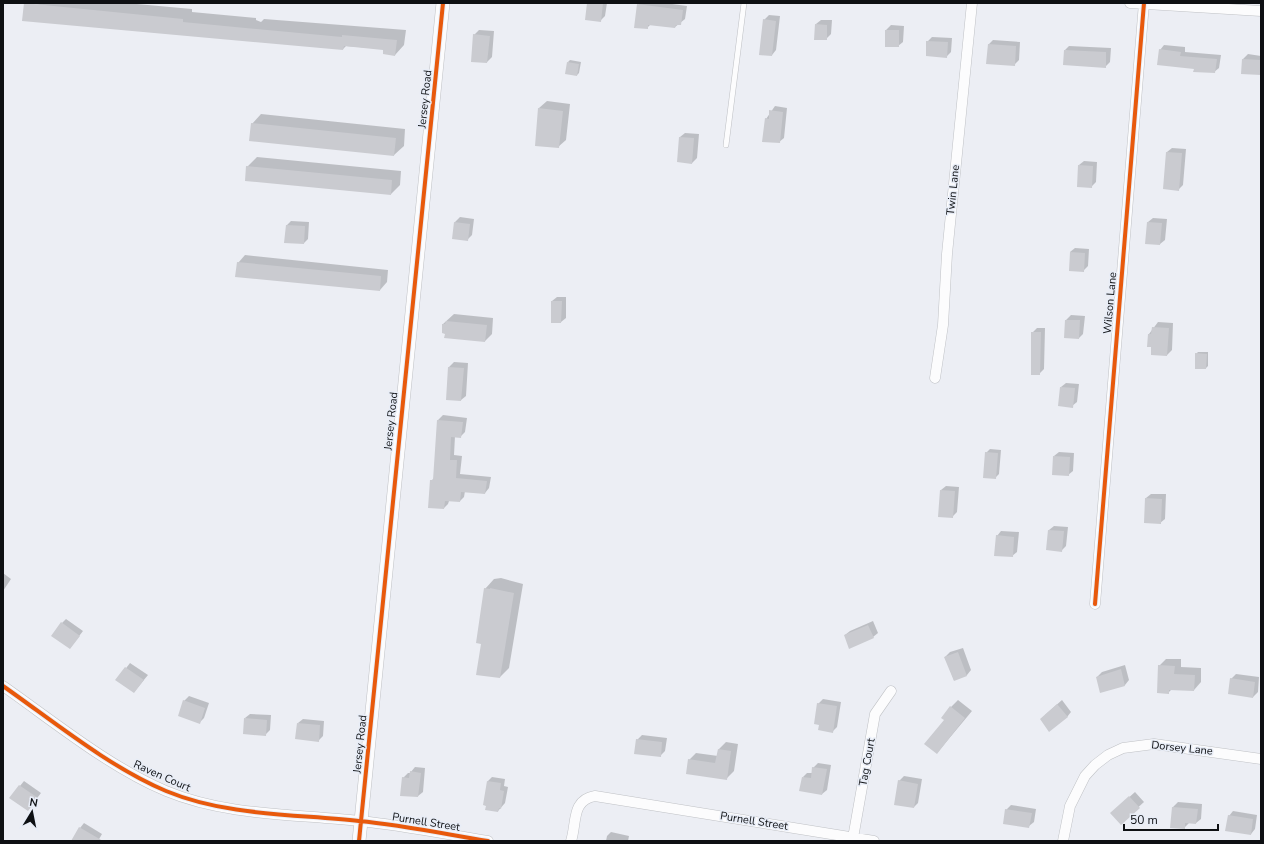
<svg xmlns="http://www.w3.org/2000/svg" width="1264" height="844" font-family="'Nunito Sans',sans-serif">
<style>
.shadow{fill:#0003}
.building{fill:#cacbd0}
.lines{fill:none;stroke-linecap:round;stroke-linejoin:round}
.service-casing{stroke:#bfc1c5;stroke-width:6}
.minor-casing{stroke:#bfc1c5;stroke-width:11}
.tertiary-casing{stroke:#bfc1c5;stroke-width:14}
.service{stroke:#fcfcfd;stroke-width:5}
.minor{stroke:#fcfcfd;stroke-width:10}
.tertiary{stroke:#fcfcfd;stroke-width:13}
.cycleway-casing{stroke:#e8edf7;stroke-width:6}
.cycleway{stroke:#e8590c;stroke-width:4}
.labels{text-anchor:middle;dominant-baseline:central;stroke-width:3;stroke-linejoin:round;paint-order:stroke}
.street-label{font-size:11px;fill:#0e1013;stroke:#e8edf7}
</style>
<rect width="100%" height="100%" fill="#eceef4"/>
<path class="shadow" d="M26,3H126L192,9V12L256,18V20L261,22L264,19L406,30L404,45L395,55L384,49L346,46L343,49Z
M588,3H607L605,16L601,20Z
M640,3H665L687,6L685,19L675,27L651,24L647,28L638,5Z
M769,15L780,16L776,50L772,55L764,20Z
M821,20H832L831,34L826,39L816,24Z
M891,25L904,26L903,42L898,46L886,30Z
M479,30L494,31L492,57L487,62L474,35Z
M932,37L952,38L951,52L946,57L927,42Z
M993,40L1020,42L1019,60L1014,65L988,45Z
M1164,45L1185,47V52L1221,55L1219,68L1214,72L1195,68L1160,50Z
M1069,46L1111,48L1110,62L1105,67L1065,50Z
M1248,54L1261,56V74L1242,73L1243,59Z
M570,60L581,62L579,73L577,75L568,62Z
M547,101L570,104L566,140L558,147L539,108Z
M775,106L787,108L784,138L779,142L766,119Z
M261,114L405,129L404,146L394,155L252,124Z
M685,133L699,134L697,158L692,163L680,137Z
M1172,148L1186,149L1183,185L1178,190L1167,152Z
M257,157L401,171L400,185L391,194L247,167Z
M1084,161L1097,162L1096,182L1091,187L1079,165Z
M460,217L474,219L472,235L467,240L453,238L455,222Z
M1153,218L1167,219L1165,240L1160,244L1148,222Z
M291,221L309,222L308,239L304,243L286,226Z
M1075,248L1089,249L1088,266L1083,271L1070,252Z
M245,255L388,270L387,282L380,290L238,263Z
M557,297H566V318L561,322L552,301Z
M454,314L493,318L492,334L485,341L446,333L443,324Z
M1071,315L1085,316L1083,334L1079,338L1066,320Z
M1158,322L1173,323L1172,350L1167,355L1152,347L1149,334Z
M1037,328H1045L1044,369L1039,374L1032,333Z
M1198,352H1208V366L1206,368L1196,354Z
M454,362L468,363L466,396L461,400L447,399L449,367Z
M1066,383L1079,384L1077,402L1072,406L1061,387Z
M443,415L467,418L465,432L460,437L455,436L454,455L462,456L460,474L491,477L489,488L485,493L465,491L464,497L460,501H449L448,504L444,508L431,481L434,478L438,420Z
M990,449L1001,450L999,474L995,478L986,453Z
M1059,452L1074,453L1073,471L1068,475L1054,456Z
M946,486L959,487L957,512L952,517L941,490Z
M1151,494H1166L1165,519L1160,523L1146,498Z
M1054,526L1068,527L1066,546L1061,551L1049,530Z
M1001,531L1019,532L1017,552L1012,556L997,536Z
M3,573L11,579L3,591Z
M501,578L523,584L509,668L500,677L482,643L485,589L494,579Z
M66,619L83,631L70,648L62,623Z
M873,621L878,633L873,637L845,635L850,631Z
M963,648L971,670L967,675L954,680L945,657L950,652Z
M1166,659H1181V667L1201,668V682L1194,690L1172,689L1168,693L1159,666Z
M130,663L148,675L134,692L117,680Z
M1125,665L1129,680L1125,685L1101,692L1097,677L1102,672Z
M1236,674L1259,677L1258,692L1253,697L1231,679Z
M189,696L209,703L204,718L199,723L184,701Z
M823,699L841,702L837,727L833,731L818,704Z
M958,700L972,711L937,753L945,719L951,707Z
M1062,700L1071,712L1067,717L1045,715Z
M250,714L271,715L270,730L265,735L245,718Z
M303,719L324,721L323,736L318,741L298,723Z
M642,735L667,738L665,751L660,756L637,740Z
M726,742L738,744L734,771L727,778L689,760L696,753L718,756L719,749Z
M818,763L831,765L827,790L822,794L803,777L807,773H812L813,768Z
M415,767L425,768L423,792L418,796L403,778L408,773H410Z
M904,776L922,779L918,803L914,807L899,781Z
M492,777L505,779L504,786L508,787L505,803L498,811L487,805L488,781Z
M24,781L41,793L28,810L11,797Z
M1135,792L1144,802L1121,823L1116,809Z
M1178,802L1202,804L1201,819L1196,823H1189L1184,828L1171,827L1173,807Z
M1011,805L1036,809L1034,822L1029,826L1006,810Z
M1233,811L1257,815L1255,829L1251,834L1229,816Z
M84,823L102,834L98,841H73L80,828Z
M611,832L629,836L628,841H606L607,836Z"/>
<path class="building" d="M24,3L183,19V22L342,37V35L397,40L395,56L383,54V50L344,46L343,50L22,21Z
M587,3H603L601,22L585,20Z
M637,4L683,10L681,25H676L675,28L648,25V29L634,28Z
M763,19L776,21L772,56L759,55Z
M815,24L827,25V40H814Z
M885,30H899V47H885Z
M473,34L490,36L487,63L471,62Z
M926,41L948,42L947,58L926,56Z
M988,44L1016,46L1015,66L986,64Z
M1159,49L1181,52L1180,56L1217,59L1215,73L1193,72L1194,69L1157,65Z
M1064,50L1106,52V68L1063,65Z
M1242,59L1261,60V75L1241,74Z
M567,62L579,64L577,76L565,74Z
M538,108L563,111L559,148L535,146Z
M769,110L783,112L780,143L762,142L765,118L769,119Z
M251,123L396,138L394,156L249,141Z
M679,137L694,138L692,164L677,162Z
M1166,152L1182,153L1179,191L1163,189Z
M1078,165L1093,166L1092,188L1077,187Z
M246,166L392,180L391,195L245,181Z
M454,222L470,224L468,241L452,239Z
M1147,222L1162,223L1160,245L1145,244Z
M286,225L305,226L304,244L284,243Z
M1070,252L1085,253L1084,272L1069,271Z
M237,262L381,276L380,291L235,277Z
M551,301H562L561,323H551Z
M1065,320H1080L1079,339L1064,338Z
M446,321L487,325L485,342L444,338L445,334L442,333V324H445Z
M1152,327L1169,328L1167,356L1151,355V347H1147L1148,334H1151Z
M1031,332H1041L1040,375H1031Z
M1195,353L1207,354L1206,369H1195Z
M448,367L464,368L461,401L446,400Z
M1060,387L1075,388L1073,408L1058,406Z
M437,420L463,422L461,438L451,437L450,460H457L456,478L487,481L485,494L461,492L460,502L445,501L444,509L428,508L430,480H433Z
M985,452L998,453L996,479L983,478Z
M1053,456L1070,457L1069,476L1052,475Z
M940,490L955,491L953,518L938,517Z
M1145,498L1162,499L1161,524L1144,523Z
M1048,530L1064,531L1062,552L1046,550Z
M996,535L1014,537L1013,557L994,556Z
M484,588L490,589V588L514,593L500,678L476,675L481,644L476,643Z
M61,622L80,636L70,649L51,636Z
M868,625L874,638L849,649L844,635Z
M958,652L967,676L954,681L944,657Z
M1158,665L1175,666L1174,674L1195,675L1194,691L1169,690V694L1157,693Z
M125,667L144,680L134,693L115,680Z
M1121,669L1125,686L1100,693L1096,677Z
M1230,678L1255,682L1253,698L1228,694Z
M183,700L205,708L200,724L178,716Z
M817,703L837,706L833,733L818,730L819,725L814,724Z
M1057,704L1068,717L1049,732L1040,719Z
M950,706L965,718L937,754L924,744L944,720L941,718Z
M244,718L267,720L266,736L243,734Z
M297,723L320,725L319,742L295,739Z
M636,739L662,742L661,757L634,754Z
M718,749L731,751L727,780L686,774L688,759L715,763Z
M812,767L827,769L822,795L799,791L802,777L811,778Z
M410,771L421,773L418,797L400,796L402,777L409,778Z
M898,780L918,784L914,808L894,805Z
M487,781L501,783L500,790L504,791L501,809L499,808L498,812L485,810L486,806L483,805Z
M19,785L38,798L28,811L9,798Z
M1129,796L1140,808L1121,825L1110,813Z
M1172,807L1198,809L1196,824L1185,823V829L1170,828Z
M1005,809L1032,813L1029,828L1003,824Z
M1228,815L1253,819L1251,835L1225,831Z
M79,827L103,841H71Z"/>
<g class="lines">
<defs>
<path id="service" d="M726,145L744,3"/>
<path id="minor" d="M1130,3L1261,11
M935,378L943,325L947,254L972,3
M1095,604L1144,3
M3,686C53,721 109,767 166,791C226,816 295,814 359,821C402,825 445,834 488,841
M853,838L875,714L891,691
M571,841C577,823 571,800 595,796L874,841
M1063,841L1070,806L1085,776L1095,765L1108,755L1123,748L1154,744L1261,759"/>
<path id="tertiary" d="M359,841L443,3"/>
</defs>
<use href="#service" class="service-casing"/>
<use href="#minor" class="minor-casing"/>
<use href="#tertiary" class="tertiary-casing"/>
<use href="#service" class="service"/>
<use href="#minor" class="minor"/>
<use href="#tertiary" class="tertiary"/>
<defs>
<path id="cycleway" d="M1095,604L1144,3
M3,686C53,721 109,767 166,791C226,816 295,814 359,821C402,825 445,834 488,841
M359,841L443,3"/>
</defs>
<use href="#cycleway" class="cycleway-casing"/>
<use href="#cycleway" class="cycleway"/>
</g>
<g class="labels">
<g class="street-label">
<text transform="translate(425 99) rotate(-84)">Jersey Road</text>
<text transform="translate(953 190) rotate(-84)">Twin Lane</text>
<text transform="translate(1110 303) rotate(-85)">Wilson Lane</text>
<text transform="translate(391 421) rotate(-84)">Jersey Road</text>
<text transform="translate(360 744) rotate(-84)">Jersey Road</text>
<text transform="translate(1182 748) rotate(6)">Dorsey Lane</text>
<text transform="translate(867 762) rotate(-80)">Tag Court</text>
<text transform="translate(162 776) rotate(24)">Raven Court</text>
<text transform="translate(754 821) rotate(9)">Purnell Street</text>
<text transform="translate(426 822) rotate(9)">Purnell Street</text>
</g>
</g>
<rect width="1264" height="844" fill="none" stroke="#0e1013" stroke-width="8"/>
<g transform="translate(32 812) rotate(10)" stroke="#e8edf7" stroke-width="3" paint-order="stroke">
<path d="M0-3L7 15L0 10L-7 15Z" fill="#0e1013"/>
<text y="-6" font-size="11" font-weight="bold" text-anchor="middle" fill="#0e1013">N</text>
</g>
<path d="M1124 824v6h94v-6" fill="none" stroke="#0e1013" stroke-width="2"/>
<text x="1130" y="824" font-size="12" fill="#0e1013" stroke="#e8edf7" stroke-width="3" paint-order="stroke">50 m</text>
</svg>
